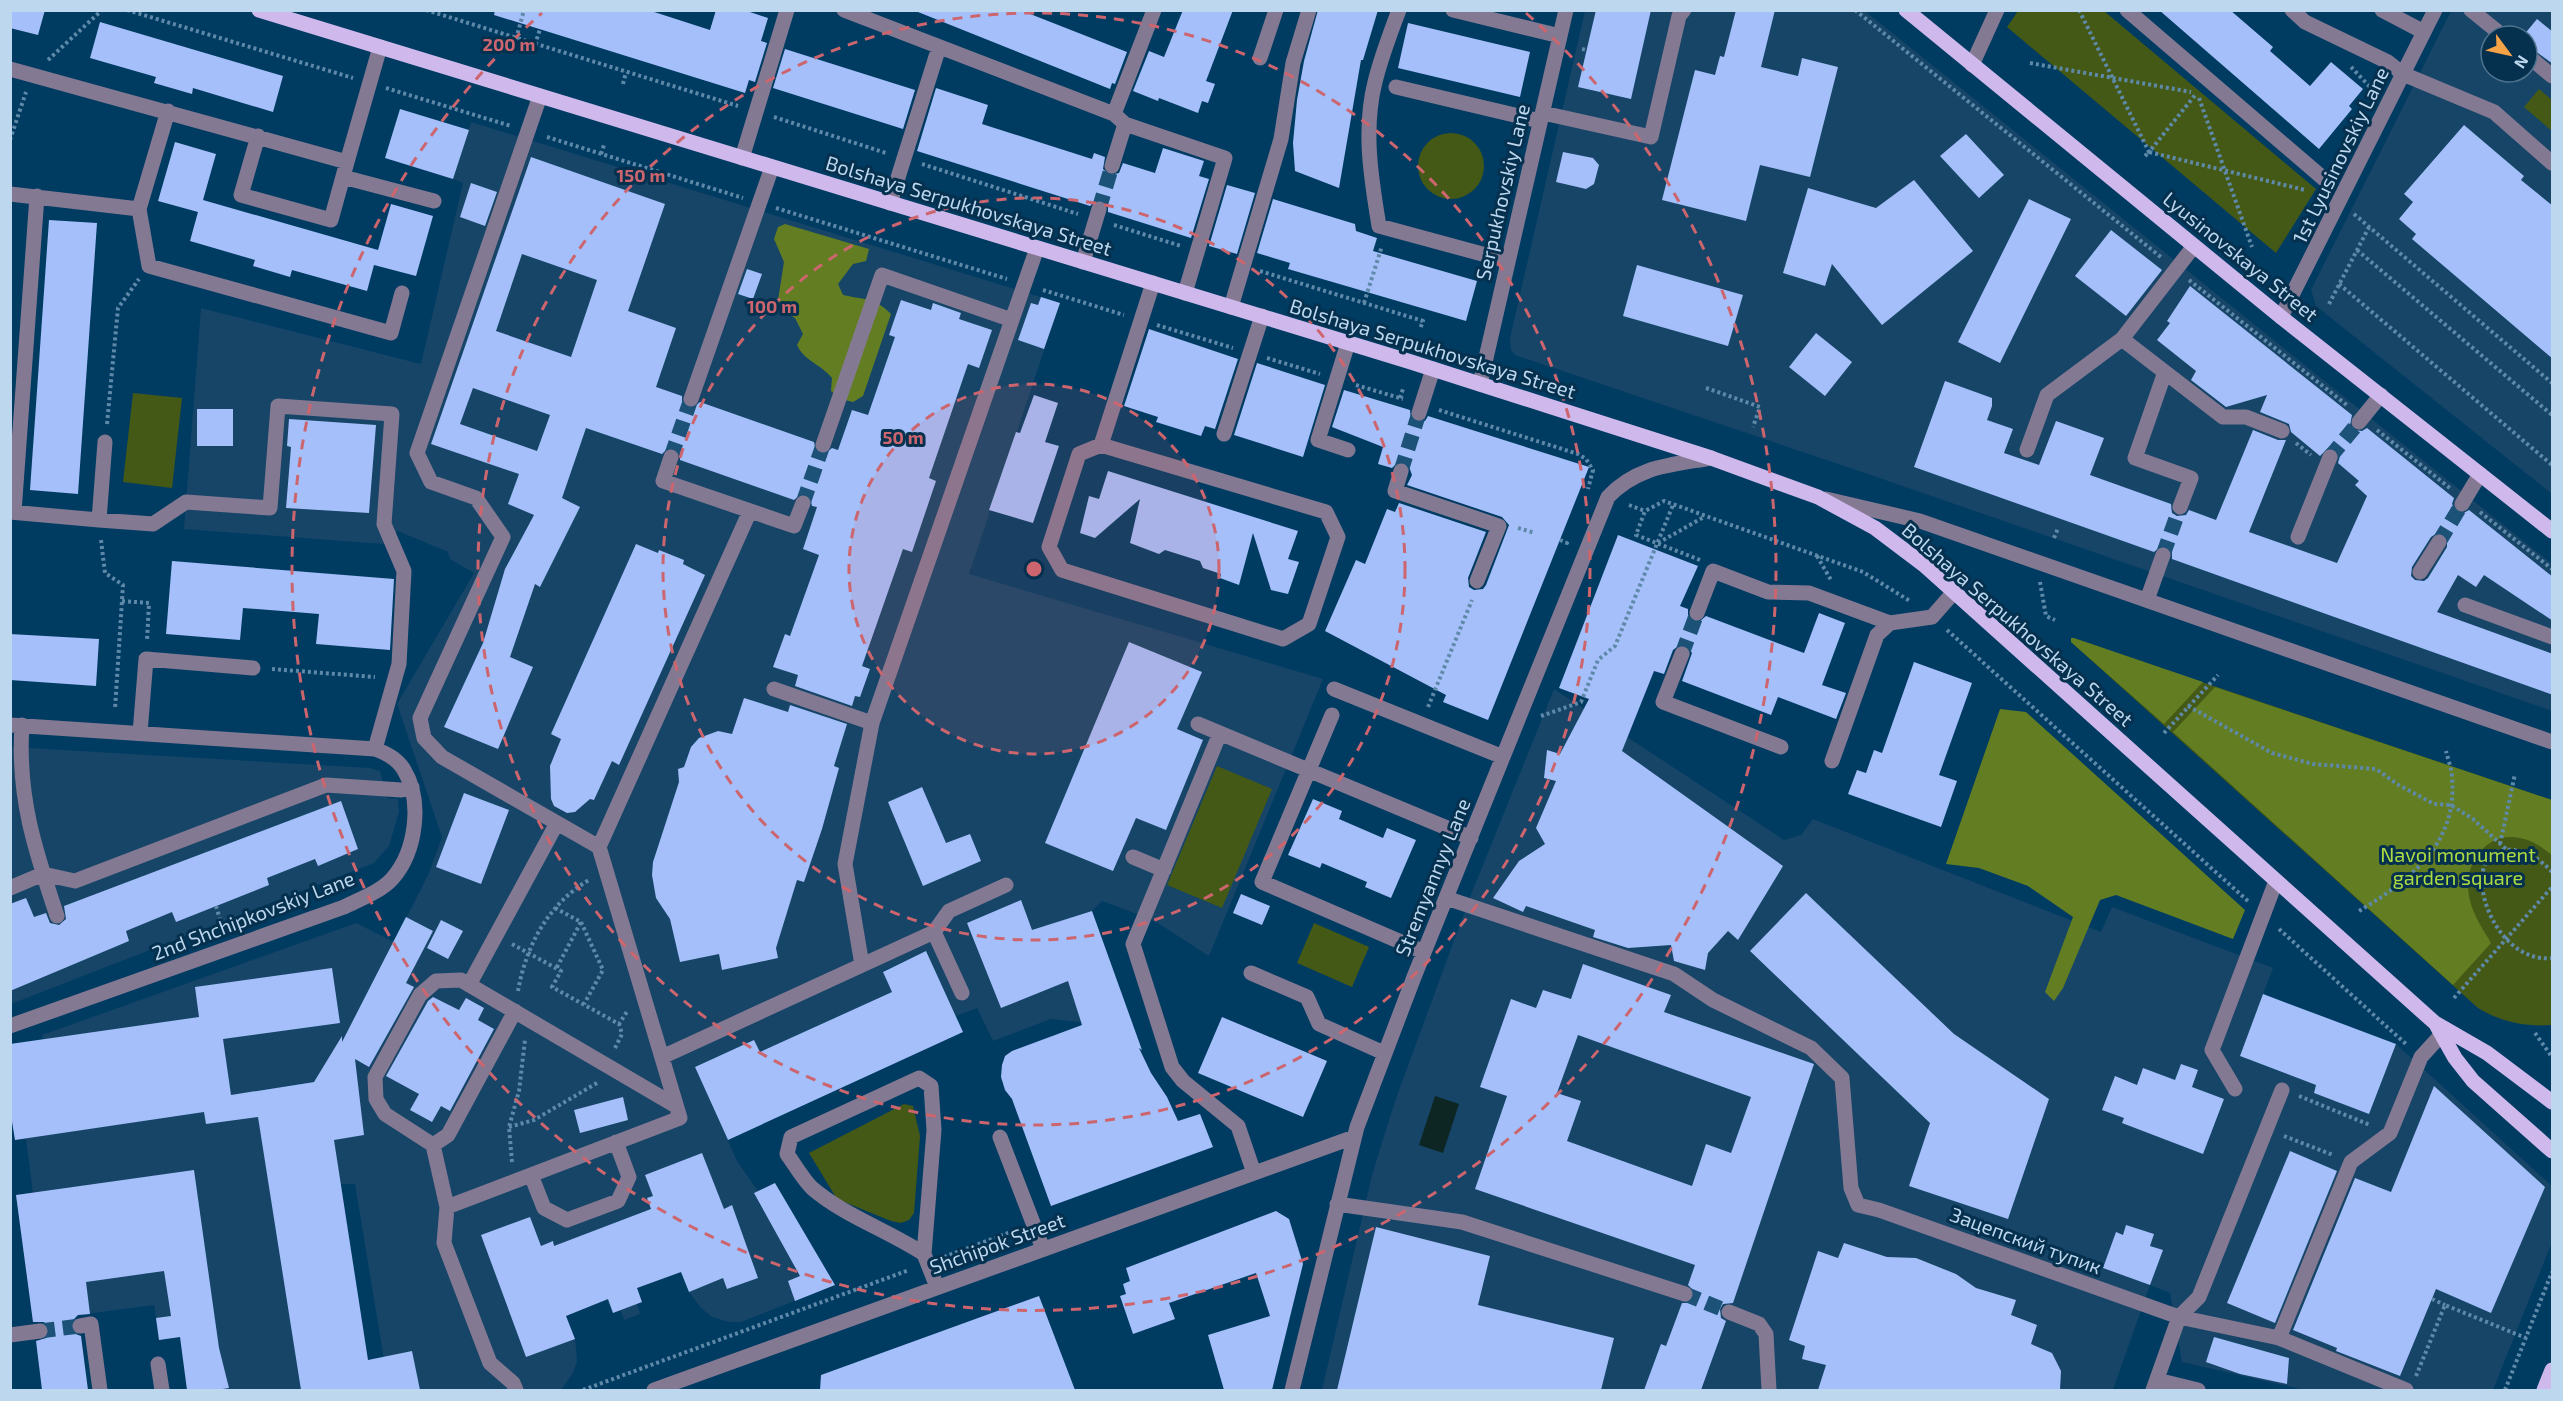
<svg xmlns="http://www.w3.org/2000/svg" width="2563" height="1401" font-family="'Exo 2',sans-serif">
<style>
.built{fill:#164568;fill-rule:evenodd}
.green{fill:#455916}
.forest{fill:#637e22}
.water{fill:#0e2623}
.building{fill:#a4bff9;fill-rule:evenodd}
.lines{fill:none;stroke-linecap:round;stroke-linejoin:round}
.minor-tunnel{stroke:#1c5277;stroke-width:15;stroke-dasharray:15 8;stroke-linecap:butt}
.path{stroke:#5f89a9;stroke-width:4;stroke-dasharray:3 3;stroke-linecap:butt}
.minor{stroke:#847992;stroke-width:15}
.major{stroke:#cfb9ec;stroke-width:15}
.ring{fill:none;stroke:#cd656e;stroke-width:3;stroke-dasharray:10 8}
.labels{text-anchor:middle;dominant-baseline:central;stroke-width:6;stroke-linejoin:round;paint-order:stroke}
.street-label{font-size:20px;fill:#bdd7ef;stroke:#05304e}
.park-label{font-size:20px;fill:#addb42;stroke:#05304e}
.centre{fill:#cd656e;stroke:#05304e;stroke-width:3}
.ring-label{font-size:18px;text-anchor:middle;font-weight:bold;fill:#cd656e;stroke:#05304e;stroke-width:6;stroke-linejoin:round;paint-order:stroke}
</style>
<rect width="100%" height="100%" fill="#003b62"/>
<path class="built" d="M1585,11H1865L2552,564V711L1865,473L1515,355L1511,350L1510,338Z
M2451,11H2552V494L2316,306L2311,290ZM2491,36H2527V72H2491Z
M471,122L1060,303L969,574L1323,679L1209,956L1153,920L1102,901L1092,911L1058,922L1081,1022L1051,1019L993,1041L977,1008L956,1016L926,952L883,971L892,992L760,1052L754,1040L695,1067L737,1161L758,1191L775,1183L835,1285L741,1322H729L712,1317L701,1308L689,1292L681,1272L637,1288L642,1302L637,1304L640,1314L624,1320L621,1310L613,1313L607,1300L566,1316L575,1339L577,1361L573,1373L562,1389L389,1390L355,1184H340L324,1080L255,1091L301,1390H216L228,1387L180,1337L159,1340L154,1305L33,1321L16,1195L33,1193L26,1139L15,1140L10,1109L43,1039L42,1035L356,923L394,942L429,873L442,837L397,704L474,573L450,559L448,552L398,531L383,544L184,529L201,308L421,364L463,183L453,179Z
M1554,689L1784,840L1801,835L1813,819L2101,932L2112,907L2273,968L2240,1056L2316,1085L2314,1093L2369,1113L2396,1044L2552,1186V1242L2493,1390H2304L2182,1362L2170,1293L2150,1285L2113,1390H1322L1372,1175L1395,1101L1470,897Z
M11,747L370,768L380,771L387,798L398,799L399,812L389,846L374,863L11,1004Z"/>
<path class="green" d="M2018,11H2104L2316,189L2276,253L2007,27Z
M2539,89L2552,100V131L2524,107Z
M1418 166a33 33 0 1 1 66 0a33 33 0 1 1-66 0Z
M133,393L182,398L172,488L123,482Z
M2071,638L2552,800V1025C2526,1027 2501,1022 2478,1008L2071,642Z
M1217,766L1272,789L1222,908L1167,885Z
M1314,923L1369,947L1352,987L1297,963Z
M904,1104L913,1106L920,1136L914,1213L909,1220L901,1223L891,1221L837,1199L809,1153Z"/>
<path class="forest" d="M785,224L869,249L866,261L853,264L838,284L843,295C865,300 874,297 891,314L863,396L853,402L841,399L831,391L832,378C821,364 804,361 797,345L803,334L795,318L784,311L778,300L784,262L774,239L778,227Z
M2071,638H2074L2203,682L2164,724L2071,642Z
M2215,687L2552,800V855C2543,848 2535,842 2524,839C2491,829 2467,857 2468,888C2469,909 2481,926 2491,943L2453,985L2173,732Z
M2000,709L2026,712L2245,910L2233,939L2116,895L2100,900L2063,988L2054,1001L2045,992L2073,917L2028,886L1979,868L1946,864Z"/>
<path class="water" d="M1435,1096L1459,1104L1443,1153L1419,1145Z"/>
<path class="building" d="M10,10H45L38,35L10,28Z
M495,10H648L710,30L716,10H744L768,18L761,41L767,43L755,82L749,80L745,93L494,15Z
M913,10H1020L1127,52L1115,84L1112,83L1110,89Z
M1183,10H1233L1206,81L1215,84L1208,103L1202,101L1198,113L1159,98L1158,101L1133,91L1149,51L1164,57Z
M1318,10H1378L1363,60H1361L1339,188L1295,171L1293,143L1297,100L1304,61Z
M1596,10H1651L1631,99L1578,87Z
M1736,10H1775L1761,67L1798,76L1802,58L1838,67L1810,177L1760,165L1746,221L1662,200L1695,70L1715,75L1720,56L1724,57Z
M2159,10H2230L2273,47L2270,51L2310,86L2331,62L2363,89L2349,106L2352,109L2319,149Z
M2537,19L2553,32V64L2527,45V36H2523Z
M100,22L283,76L273,112L193,88L192,94L154,83L156,77L90,58Z
M1408,23L1530,52L1520,97L1398,68Z
M785,49L915,90L903,129L773,88Z
M936,88L988,105L982,124L1092,159L1094,153L1105,157L1103,169L1110,175L1119,173L1123,163L1155,173L1163,148L1204,161L1199,176L1209,179L1191,238L1108,212V206L1102,200H1096L1090,206L917,151Z
M400,109L469,130L453,179L385,158Z
M2464,125L2524,176L2521,180L2553,206V359L2412,239L2416,234L2399,219L2413,202L2404,194Z
M1966,134L2004,175L1979,198L1940,156Z
M175,142L216,154L203,200L378,250L391,204L433,216L416,276L374,265L367,291L292,270L290,277L253,266L255,260L190,241L198,212L158,201Z
M1563,152L1593,158L1599,165L1594,184L1586,189L1556,182Z
M531,157L665,204L628,311L676,328L656,387L682,396V401L687,408H693L700,402L814,442L816,452L825,454L832,448L838,450L852,410L868,415L895,337L889,335L901,300L931,310L933,303L961,313L959,319L992,330L979,368L968,364L929,478L936,481L912,552L903,549L862,666L870,669L860,697L855,696L852,706L795,686L798,675L773,667L785,634L790,636L819,555L803,549L817,507L812,506L810,496L801,494L794,500L680,460V454L675,448H668L662,454L586,428L562,498L580,507L540,587L535,584L510,657L533,667L498,749L444,727L483,643L505,569L534,515L508,504L519,474L431,444ZM522,254L597,280L571,357L496,331ZM473,388L550,415L537,451L460,424Z
M1914,180L1973,251L1882,325L1832,264L1825,286L1783,273L1808,188L1876,208Z
M471,183L497,192L485,226L460,217Z
M1227,185L1255,193L1237,254L1209,246Z
M1273,199L1355,224L1356,231L1377,238L1373,251L1477,281L1466,321L1288,269L1290,263L1257,253Z
M2029,199L2071,219L2000,363L1958,342Z
M49,220L97,223L78,494L30,490Z
M2111,230L2162,270L2126,316L2075,276Z
M1637,265L1743,295L1728,346L1623,316Z
M747,269L762,274L753,299L738,294Z
M2190,286L2352,415L2350,425L2353,430L2362,431L2367,428L2454,498L2452,504L2457,512L2462,514L2469,510L2553,577V621L2484,575L2476,587L2458,575L2437,612L2553,654V695L2172,559V553L2167,546H2161L2154,552L1914,467L1945,381L1992,398V406L1987,420L2013,429L2004,453L2039,465L2056,421L2104,438L2090,475L2171,504L2172,513L2177,516L2186,515L2189,510L2216,520L2253,430L2278,440H2286L2249,532L2337,563L2367,496L2355,485L2359,481L2338,463L2340,456L2337,451L2328,448L2320,456L2291,432L2289,424L2260,412L2267,395L2226,407L2191,380L2196,371L2157,340L2170,323L2167,321ZM2439,532L2447,537V547L2428,578L2424,581L2415,580L2411,576L2412,567L2431,537Z
M1041,297L1060,303L1044,349L1018,340L1031,303L1038,305Z
M1149,329L1238,359L1215,429L1205,426L1201,436L1156,422L1158,417L1124,406Z
M1816,333L1852,362L1825,396L1789,367Z
M1257,363L1325,385L1303,457L1234,435Z
M1344,390L1410,410L1411,419L1417,422L1425,421L1428,416L1589,467L1488,720L1443,702L1446,695L1325,631L1356,560L1365,564L1387,509L1395,512L1399,503L1486,532L1468,578L1469,587L1474,590L1483,589L1486,585L1509,525L1502,517L1407,485L1412,475L1408,464L1398,462L1392,468L1378,464L1383,447L1332,427Z
M1034,395L1058,403L1045,442L1059,446L1033,523L989,510L1016,432L1020,433Z
M197,409H233V446H197Z
M289,419L376,425L369,513L286,508L291,447L287,446Z
M1108,471L1298,531L1288,559L1299,562L1288,594L1271,590L1253,533L1239,585L1220,578L1221,574L1203,568L1200,561L1165,550L1159,554L1130,543L1140,499L1095,538L1080,533L1089,496L1099,499Z
M1618,535L1698,566L1680,606L1688,609V615L1693,622H1699L1706,616L1804,653L1819,613L1845,623L1822,685L1846,693L1836,719L1778,697L1771,715L1682,681L1692,653L1689,648L1681,644L1673,650L1664,674L1654,671L1622,751L1783,866L1738,940L1728,931L1708,953L1705,970L1674,961L1671,945L1628,948L1593,937L1595,930L1526,906L1523,912L1493,898L1519,861L1545,844L1536,828L1556,781L1544,778L1547,750L1560,754L1589,699L1559,688Z
M636,544L658,553L659,550L684,560L683,564L705,575L619,765L612,761L594,800L590,799L575,812L567,813L554,806L551,799L550,766L561,739L551,734Z
M172,561L394,579L390,650L316,644L319,614L243,608L240,640L166,634Z
M10,634L99,639L96,686L10,680Z
M1129,642L1202,672L1177,729L1203,740L1166,830L1136,818L1113,871L1045,843Z
M1914,662L1972,683L1939,775L1957,781L1941,827L1848,794L1857,770L1866,773L1874,750L1882,753Z
M744,698L788,712L790,705L847,724L834,766L839,768L822,829L804,882L797,880L776,948L778,958L722,970L719,954L680,962L670,919L656,898L652,875L653,862L679,782L678,769L684,767L691,747L699,738L718,731L732,734Z
M922,787L946,843L970,834L981,861L923,886L888,802Z
M464,793L509,810L481,884L436,867Z
M1313,799L1342,811L1339,819L1383,838L1387,828L1416,840L1391,898L1365,887L1367,882L1322,863L1320,868L1288,855Z
M341,801L358,849L318,866L315,859L267,878L269,885L176,922L172,912L126,931L129,941L10,991V904L26,898L34,917L46,913L50,923L59,925L66,919L64,906Z
M1806,893L1954,1034L2049,1099L2008,1219L1909,1186L1930,1123L1750,951Z
M1241,894L1270,906L1262,925L1233,913Z
M1021,900L1032,930L1092,911L1142,1050L1139,1048L1151,1073L1167,1097L1178,1121L1200,1114L1213,1147L1051,1206L1012,1099L1005,1090L1001,1077L1002,1065L1005,1056L1012,1051L1082,1025L1068,981L1001,1008L967,923Z
M406,917L433,931L406,983L414,987L369,1067L355,1059L364,1135L334,1140L368,1360L412,1351L420,1390H301L258,1117L206,1124L204,1112L15,1140L10,1109V1044L199,1017L195,987L332,968L340,1023L223,1039L231,1095L314,1082L342,1036V1042Z
M441,920L463,931L448,959L427,948Z
M926,951L963,1032L728,1140L695,1067L754,1040L760,1052L892,992L883,972Z
M1583,964L1671,995L1664,1012L1814,1064L1733,1303L1723,1304L1720,1309L1721,1318L1726,1321L1701,1390H1644L1661,1344L1666,1346L1682,1303H1688L1694,1298V1291L1688,1285L1695,1265L1475,1189L1507,1096L1480,1087L1511,999L1536,1008L1543,990L1571,999ZM1578,1035L1751,1097L1731,1153L1706,1144L1692,1186L1567,1141L1581,1101L1557,1093Z
M2263,994L2396,1044L2369,1114L2314,1093L2316,1085L2240,1056Z
M433,997L459,1010L466,998L484,1008L478,1020L494,1029L450,1111L441,1106L432,1122L410,1110L419,1094L386,1076L428,1001Z
M1222,1017L1327,1061L1303,1117L1198,1073Z
M2181,1064L2198,1070L2192,1087L2224,1099L2203,1154L2122,1123L2124,1118L2102,1110L2115,1076L2137,1085L2143,1068L2175,1080Z
M2434,1086L2545,1187L2491,1313L2436,1289L2400,1376L2336,1351L2337,1348L2293,1330L2355,1178L2391,1192Z
M623,1097L628,1120L580,1133L574,1110Z
M2290,1151L2337,1171L2275,1323L2227,1303Z
M702,1153L724,1209L732,1205L758,1278L727,1289L723,1278L689,1292L681,1272L637,1288L642,1302L613,1313L608,1299L566,1316L575,1339L526,1357L481,1235L530,1217L541,1246L553,1241L554,1246L651,1209L647,1198L653,1196L645,1175Z
M194,1170L219,1348L229,1388L216,1390H187L180,1337L159,1340L156,1318L171,1316L164,1271L86,1282L90,1314L78,1315L71,1322L70,1327L73,1333L81,1336L88,1390H42L36,1341L46,1338L50,1329L44,1322H33L16,1195Z
M775,1183L835,1285L795,1301L788,1281L800,1276L754,1193Z
M1276,1211L1289,1219L1303,1264L1272,1390H1224L1208,1335L1270,1316L1256,1273L1169,1303L1175,1319L1133,1334L1120,1296L1126,1294L1123,1284L1130,1281L1126,1268Z
M2126,1225L2154,1234L2150,1246L2163,1250L2150,1285L2103,1268L2116,1232L2123,1235Z
M1376,1227L1490,1256L1478,1305L1614,1338L1601,1390H1337Z
M1844,1243L1887,1257L1916,1258L1956,1274L1976,1288L2016,1300L2011,1315L2037,1325L2031,1344L2052,1353L2061,1371L2060,1390H1818L1826,1365L1802,1359L1805,1346L1789,1340L1818,1251L1838,1258Z
M1039,1296L1075,1390H820L821,1375Z
M2214,1337L2289,1358L2287,1384L2240,1374L2206,1362Z"/>
<g class="lines">
<path class="minor-tunnel" d="M1099,209L1112,166
M671,457L691,399
M2330,457L2359,422
M1401,471L1419,413
M803,503L823,445
M2439,542L2462,504
M2163,555L2180,507
M1682,654L1697,613
M1685,1294L1729,1312
M40,1331L80,1326"/>
<path class="path" d="M127,10L353,78
M426,10L738,106
M1855,10L2162,258
M2079,10L2149,152L2196,94
M516,39L524,10
M535,45L540,29
M1582,49L1587,50
M48,60L102,10
M2030,63L2191,92
M2351,67L2373,90
M623,84L626,72
M386,88L511,126
M2199,98L2252,247
M774,117L886,153
M547,137L743,198
M10,140L26,92
M601,154L604,145
M2145,156L2149,152L2305,190
M922,164L1078,214
M776,208L1007,279
M2354,214L2552,383
M1114,225L1181,246
M2357,250L2552,415
M1260,271L1423,321L1420,329
M2189,280L2348,406
M2339,284L2552,465
M1043,290L1124,315
M1364,303L1382,246
M2329,304L2369,227
M1157,325L1233,348
M1267,358L1320,374
M1356,385L1403,399
M1706,388L1760,407L1753,427
M1400,398L1403,389
M1439,410L1578,454L1586,459L1593,470L1588,489
M107,424L118,308L139,279
M2377,430L2451,489
M2296,443L2311,455
M1629,505L1645,511
M2480,512L2552,569
M1518,528L1535,533
M2054,538L2058,528
M101,540L105,573L123,585L115,709
M1560,540L1567,543L1568,540
M1658,543L1704,517
M1817,556L1831,580
M1700,560L1636,535L1645,511L1664,501L1863,572L1910,601
M2040,582L2046,616L2055,620
M122,601L149,603L147,641
M1947,630L2249,902
M272,669L375,677
M2188,706L2272,753L2313,764L2376,769L2397,784L2434,804L2451,805L2473,819L2506,849
M1428,707L1472,600
M1541,716L1581,702L1598,660L1615,646L1673,505
M2164,733L2218,675
M2500,844L2515,774
M2552,872C2541,860 2529,852 2513,850C2453,843 2488,965 2552,958
M216,906L223,929
M555,908L581,922L556,969
M2359,911C2409,881 2458,844 2452,778C2452,769 2448,760 2446,751
M581,922L603,970L584,1004
M2279,929L2407,1045
M512,944L561,971L552,987L619,1024L628,1010
M518,991C526,946 548,904 589,880
M2454,998L2552,887
M2535,1033L2552,1057
M615,1048L622,1034L619,1024
M2299,1096L2370,1125
M509,1127L534,1120L597,1083
M2284,1136L2333,1155
M512,1162L509,1127L519,1091L525,1040
M944,1257L1016,1230
M2432,1299L2445,1305
M2416,1376L2445,1305L2526,1338
M583,1390L909,1270
M2505,1390L2552,1272"/>
<path class="minor" d="M844,10L1114,114L1125,124L1225,158L1185,293
M1399,10C1390,34 1381,57 1375,82C1363,129 1371,178 1379,226L1508,261
M1453,10L1560,36
M2127,10L2324,179
M2292,10L2305,22L2388,62L2403,74L2494,112L2552,163
M2382,10L2424,32
M2471,10L2503,36
M2527,55L2552,76
M1260,58L1276,10
M1972,65L1997,10
M10,69L347,162L380,47
M1396,87L1540,121
M168,111L139,209L149,266L391,333L402,293
M1543,113L1651,137L1679,16L1684,10
M1114,114L1154,10
M258,136L241,195L331,220L347,162
M742,158L787,10
M1112,166L1125,124
M343,177L434,201
M10,194L139,209
M890,203L939,47
M2194,246L2122,339L2223,417H2246L2282,431
M1083,262L1099,209
M1231,307L1281,139L1293,63L1309,10
M2281,317L2435,10
M1348,343L1318,440L1348,450
M2165,372L2135,458L2191,478L2180,507
M1480,384L1566,10
M691,399L772,167
M1419,413L1433,369
M2359,422L2381,395
M1224,434L1262,316
M823,445L882,275L1012,320
M1101,445L1326,512L1338,537L1309,624L1283,639L1062,570L1049,547L1079,454Z
M1101,445L1153,283
M2027,450L2047,395L2122,339
M671,457L663,481L794,526L803,503
M1401,471L1395,491L1499,526L1477,581
M1826,499L1920,521L2552,742
M2462,504L2480,474
M10,512L99,520L105,442
M14,512L37,196
M99,520L153,524L186,502L270,508L278,406L392,414L384,524L404,571L399,664L375,749
M2298,537L2330,457
M2420,572L2439,542
M2147,600L2163,555
M2465,605L2552,637
M1697,613L1713,571L1768,592L1809,593L1890,623
M1682,654L1663,702L1781,747
M774,689L872,723L1037,248
M1334,689L1503,757
M1332,715L1262,882L1424,952
M1198,724L1471,838
M10,725L375,749C386,753 398,759 404,770C423,801 416,852 392,879C380,892 360,899 344,907L10,1026
M22,725C17,796 35,850 57,916
M140,733L146,659L253,668
M1220,733L1133,944L1172,1067L1183,1081L1238,1126L1254,1173
M1832,761L1877,635L1890,623L1932,617L1954,592
M599,847L750,511
M1133,857L1164,870
M10,888L43,874L75,881L326,785L401,790L412,787
M1446,898L1674,974L1713,1000L1811,1048L1842,1078L1851,1188L1858,1205L1879,1210L2179,1317L2279,1338L2406,1390
M934,932L962,993
M862,965L845,864L872,723
M1251,973L1307,997L1319,1024L1384,1053
M469,985L557,823
M662,1057L934,932L949,911L1006,885
M2235,1089L2212,1050L2276,881
M1000,1137L1043,1249
M433,1145L448,1135L515,1011
M531,1175L544,1208L567,1220L618,1201L629,1177L616,1142
M1337,1204L1462,1222L1685,1294
M447,1207L433,1145L385,1114L376,1099L375,1077L420,995L436,981L461,980L676,1106
M924,1254C889,1231 843,1215 812,1188C803,1179 795,1165 787,1154L791,1137L919,1078L931,1086L934,1130L924,1254L937,1287
M1729,1312L1759,1324L1766,1334L1769,1390
M80,1326L91,1324L100,1390
M10,1335L40,1331
M2279,1338L2351,1162L2390,1133L2421,1057L2442,1034
M158,1364L162,1390
M2157,1380L2198,1390
M516,1390L513,1383L490,1363L444,1243L447,1207L680,1118L599,847L442,757L424,738L420,718L503,537L476,498L431,482L417,453L540,96
M654,1390L1354,1137
M1292,1390L1357,1127L1414,977L1608,497C1637,466 1671,465 1711,458
M2153,1390L2179,1317L2199,1297L2282,1090"/>
<path class="major" d="M259,10L1411,362L1711,458L1818,497L1875,528L1924,565L2435,1023L2487,1053L2552,1102
M1906,10L2281,317L2552,531
M2437,1026L2455,1058L2473,1081L2552,1151
M2544,1390L2552,1370"/>
</g>
<circle cx="1034" cy="569" r="185" fill="#cd656e" fill-opacity=".12"/>
<g class="ring">
<circle cx="1034" cy="569" r="185"/>
<circle cx="1034" cy="569" r="371"/>
<circle cx="1034" cy="569" r="556"/>
<path d="M1526 13A742 742 0 1 1 542 13"/>
</g>
<g class="labels">
<g class="street-label">
<text transform="translate(2340 155) rotate(-64)">1st Lyusinovskiy Lane</text>
<text transform="translate(1502 192) rotate(-77)">Serpukhovskiy Lane</text>
<text transform="translate(969 205) rotate(17)">Bolshaya Serpukhovskaya Street</text>
<text transform="translate(2241 256) rotate(39)">Lyusinovskaya Street</text>
<text transform="translate(1433 348) rotate(17)">Bolshaya Serpukhovskaya Street</text>
<text transform="translate(2018 624) rotate(41)">Bolshaya Serpukhovskaya Street</text>
<text transform="translate(1432 877) rotate(-68)">Stremyannyy Lane</text>
<text transform="translate(253 915) rotate(-21)">2nd Shchipkovskiy Lane</text>
<text transform="translate(2026 1240) rotate(20)">Зацепский тупик</text>
<text transform="translate(997 1243) rotate(-20)">Shchipok Street</text>
</g>
<g class="park-label">
<text x="2458" y="854">Navoi monument<tspan x="2458" dy="23">garden square</tspan></text>
</g>
</g>
<circle cx="1034" cy="569" r="9" class="centre"/>
<g class="ring-label">
<text x="509" y="51">200 m</text>
<text x="641" y="182">150 m</text>
<text x="772" y="313">100 m</text>
<text x="903" y="444">50 m</text>
</g>
<rect width="2563" height="1401" fill="none" stroke="#bdd7ef" stroke-width="24"/>
<g transform="translate(2509 54) rotate(123)"><circle r="28" fill="#05304e" stroke="#4f738e" stroke-width="1.5"/>
<path d="M0-4.5L10 22L0 15L-10 22Z" fill="#f6a247"/>
<text y="-9" font-size="16" font-weight="bold" text-anchor="middle" fill="#bdd7ef">N</text>
</g>
</svg>
